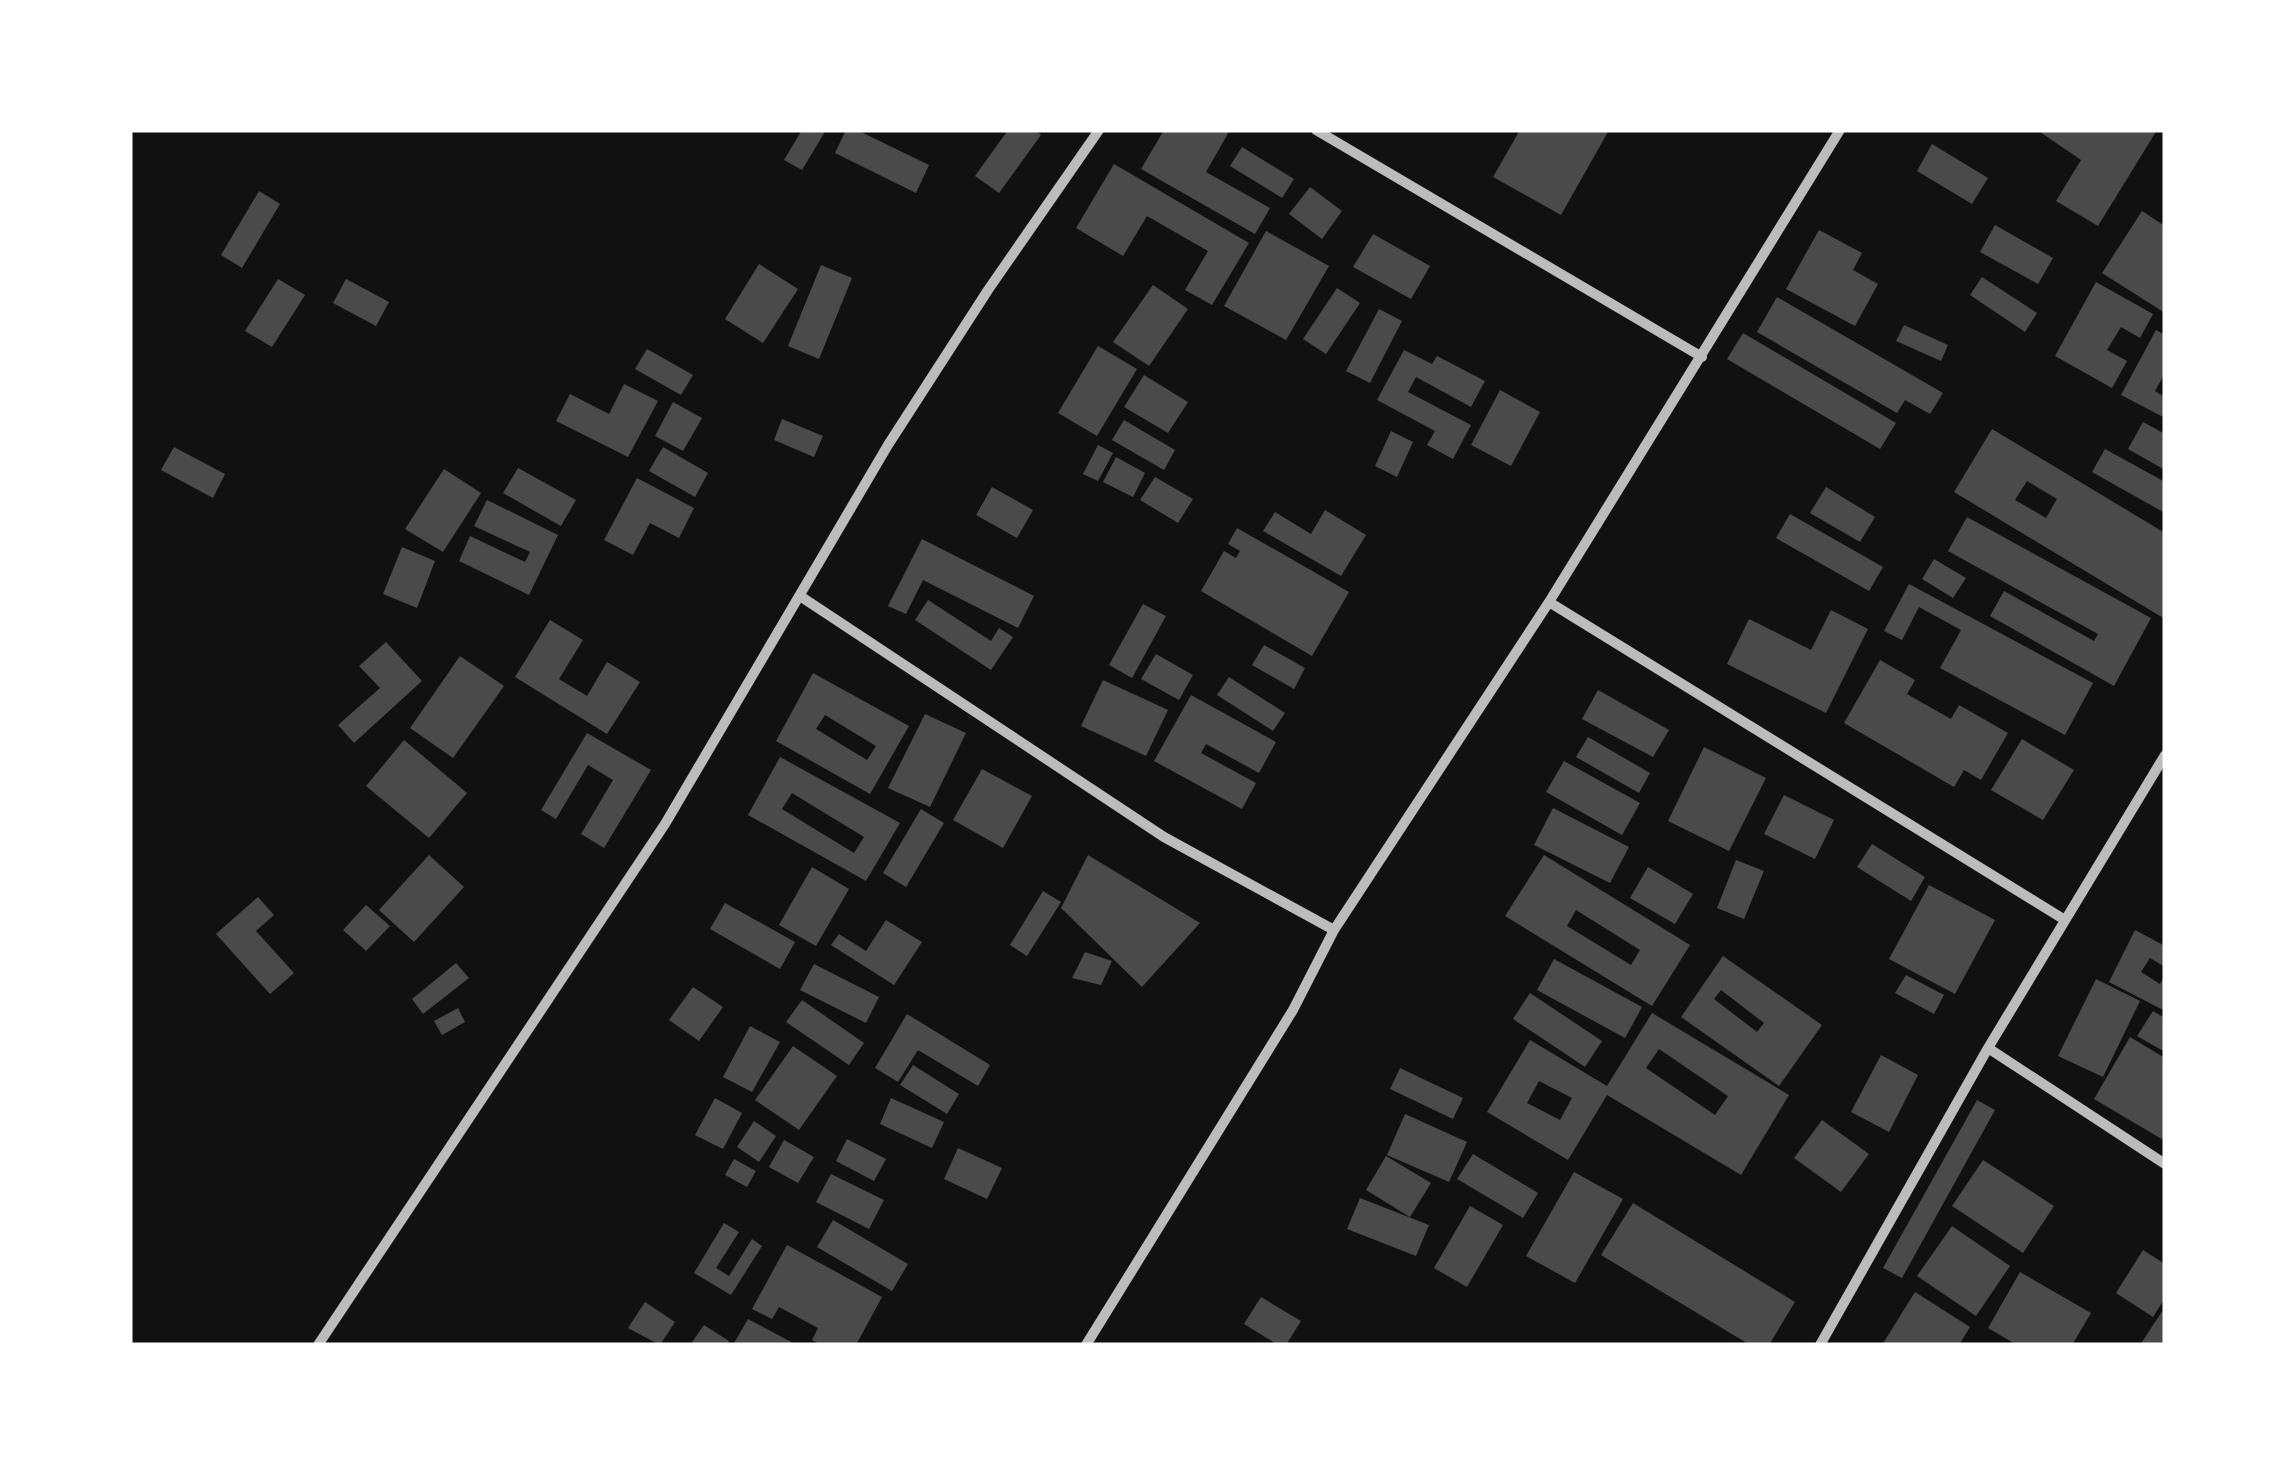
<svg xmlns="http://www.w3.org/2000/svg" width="2295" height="1475" font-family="'Source Sans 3',sans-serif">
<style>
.building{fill:#4a4a4a;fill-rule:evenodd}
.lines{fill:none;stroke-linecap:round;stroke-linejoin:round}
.minor{stroke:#bcbcbc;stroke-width:10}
</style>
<rect width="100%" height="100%" fill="#111"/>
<path class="building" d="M802,130H826L802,170L784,160Z
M846,130H857L929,165L916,193L835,153Z
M1008,130H1035L1041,135L999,193L975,176Z
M1164,130H1230L1206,172L1270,208L1255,234L1141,169Z
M1520,130H1609L1561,215L1493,177Z
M2037,130H2157L2098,226L2056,201L2081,160Z
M1932,144L1988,178L1972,204L1917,171Z
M1242,147L1294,179L1282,198L1230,166Z
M1114,164L1249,243L1212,305L1185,290L1208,251L1147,216L1123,256L1076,228Z
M1310,187L1342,211L1322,239L1289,214Z
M259,191L280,204L242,268L221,255Z
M2142,211L2165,226V313L2102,273Z
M1995,225L2053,258L2038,284L1980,252Z
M1819,230L1862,253L1853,270L1878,284L1855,326L1786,289Z
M1266,231L1329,266L1286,340L1224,306Z
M1373,234L1430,266L1411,299L1353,267Z
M759,264L798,289L763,343L725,319Z
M821,265L852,278L819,359L788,346Z
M1982,277L2037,313L2025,332L1970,295Z
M278,279L305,295L272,347L245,331Z
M346,279L389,302L376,326L333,303Z
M2096,282L2153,314L2140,338L2121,327L2107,350L2127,361L2112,388L2055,356Z
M1153,285L1188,309L1149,366L1113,342Z
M1337,288L1360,303L1326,354L1303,339Z
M1777,297L1943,393L1930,414L1905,400L1897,413L1757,332Z
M1379,309L1402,321L1370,383L1346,371Z
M1904,325L1948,345L1941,361L1896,341Z
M2156,330L2165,335V373L2155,391L2165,397V418L2121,395Z
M1743,333L1896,423L1880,449L1727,359Z
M1098,346L1137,369L1097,436L1058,413Z
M647,349L693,375L681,395L635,369Z
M1404,350L1432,364L1437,356L1485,381L1471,407L1416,377L1408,392L1471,425L1453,459L1427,445L1435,431L1377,400Z
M1144,375L1188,402L1168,433L1124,407Z
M624,384L658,401L628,457L556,421L570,394L609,414Z
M1500,390L1540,412L1511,466L1471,445Z
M673,402L702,418L683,451L655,436Z
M782,419L823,436L814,457L774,440Z
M1124,420L1175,450L1164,470L1112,440Z
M2143,422L2165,434V470L2128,449Z
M1992,429L2165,533V619L1954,492ZM2027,481L2057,499L2046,518L2015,500Z
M1391,431L1413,442L1397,477L1375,466Z
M1098,445L1113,453L1098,481L1083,474Z
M174,447L225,474L213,498L161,470Z
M663,447L708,473L695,497L649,471Z
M2105,449L2165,482V513L2092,472Z
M1116,457L1145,473L1133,497L1103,482Z
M518,468L576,500L561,526L503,493Z
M444,469L481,493L443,552L405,529Z
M1155,477L1193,499L1178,523L1140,500Z
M637,478L694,508L679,538L650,523L633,555L604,540Z
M992,487L1033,510L1017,538L976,515Z
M1826,487L1875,517L1860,542L1810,513Z
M487,500L558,535L529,595L459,561L470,536L525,562L530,552L474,526Z
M1325,510L1366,535L1341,576L1263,531L1275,512L1311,534Z
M1790,514L1883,567L1869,591L1776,538Z
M1967,517L2151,618L2114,686L1990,616L2004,591L2094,641L2098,634L1948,551Z
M1237,528L1349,592L1312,656L1201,591L1224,551L1236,558L1240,551L1228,544Z
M922,539L1034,596L1018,628L923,580L906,614L888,606Z
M402,547L435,561L417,608L383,594Z
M1934,559L1966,578L1953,598L1922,579Z
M1909,584L2093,683L2065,735L1940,668L1961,630L1919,607L1902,640L1884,631Z
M928,600L991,641L999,628L1013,637L991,670L915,620Z
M1143,604L1166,616L1132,678L1109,665Z
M1831,610L1868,629L1826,713L1727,664L1749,619L1811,650Z
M550,620L583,640L559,679L587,696L607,662L640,682L607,734L515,677Z
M386,642L422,681L354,743L338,725L380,688L359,666Z
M1264,645L1305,668L1294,689L1252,665Z
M1156,654L1193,675L1179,700L1141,679Z
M460,656L504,686L453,758L410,728Z
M1880,660L1915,680L1907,694L1951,719L1959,705L2008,733L1981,780L1964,770L1954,787L1844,723Z
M813,673L909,726L870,794L776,741ZM825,715L876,746L867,760L816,729Z
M1229,677L1285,713L1273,731L1217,695Z
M1103,680L1168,710L1146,756L1081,726Z
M1598,690L1669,730L1653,757L1582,719Z
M1191,695L1276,742L1259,773L1206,744L1201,753L1256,783L1242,809L1154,761Z
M925,714L966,733L930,807L888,788Z
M587,733L651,770L604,848L581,834L613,780L588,765L556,819L541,810Z
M1588,737L1650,773L1639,793L1576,757Z
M2022,739L2074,770L2043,820L1991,790Z
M404,740L467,793L429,838L366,786Z
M1704,747L1766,778L1729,851L1668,821Z
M780,757L900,823L866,881L748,815ZM792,793L864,837L854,853L782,809Z
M1564,761L1640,803L1622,835L1546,792Z
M982,769L1032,796L1003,848L953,820Z
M1784,795L1834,820L1815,859L1764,834Z
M1553,808L1629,847L1610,883L1534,845Z
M921,809L944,823L906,887L883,873Z
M1872,844L1925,877L1911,901L1857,867Z
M429,855L464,887L414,942L379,910Z
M1088,855L1200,923L1142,987L1061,908Z
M1544,855L1690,945L1652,1006L1505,916ZM1576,910L1640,950L1631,965L1567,926Z
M1736,860L1764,871L1744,919L1717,908Z
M812,867L849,889L816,946L779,925Z
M1648,867L1693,894L1675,924L1630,898Z
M1929,885L1995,920L1955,994L1889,959Z
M1043,891L1061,902L1027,956L1010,945Z
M258,897L274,915L256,931L294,973L270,994L216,934Z
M725,903L795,942L780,969L710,929Z
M366,905L390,926L366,951L343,930Z
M886,920L922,942L894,985L831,945L839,934L866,951Z
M2135,930L2165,946V967L2150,958L2141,972L2160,984L2165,975V1011L2109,982Z
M1085,952L1112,961L1101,985L1072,978Z
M1723,956L1822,1025L1779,1086L1681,1017ZM1721,990L1764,1023L1757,1032L1714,999Z
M1554,959L1642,1007L1625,1038L1537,990Z
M456,963L469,978L423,1014L412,999Z
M814,964L879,997L866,1023L800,990Z
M1906,975L1944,995L1934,1014L1895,993Z
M2096,979L2140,1001L2103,1077L2058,1056Z
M693,987L723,1007L699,1041L669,1020Z
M1530,993L1602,1041L1585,1067L1513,1019Z
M802,1000L864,1043L849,1065L786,1022Z
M458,1008L465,1022L442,1035L434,1021Z
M2153,1011L2165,1018V1052L2137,1036Z
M1652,1013L1789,1095L1741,1175L1607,1095L1568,1160L1487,1112L1530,1040L1607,1086ZM1659,1049L1728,1096L1715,1115L1646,1068ZM1539,1081L1572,1098L1560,1120L1527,1103Z
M907,1014L990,1065L978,1086L918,1050L898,1082L875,1068Z
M750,1026L780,1042L752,1092L723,1077Z
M2130,1037L2165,1058V1141L2094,1099Z
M793,1046L837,1076L799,1130L755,1100Z
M1881,1055L1918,1075L1889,1132L1851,1112Z
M913,1065L959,1094L947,1114L900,1085Z
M1400,1068L1463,1098L1453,1119L1390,1089Z
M715,1098L742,1113L723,1149L695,1135Z
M891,1098L944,1122L932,1148L880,1124Z
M1977,1100L1995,1110L1902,1278L1883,1268Z
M1405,1114L1467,1142L1449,1182L1387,1155Z
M1822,1120L1869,1154L1841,1192L1794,1158Z
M754,1121L776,1136L759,1162L737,1147Z
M847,1139L886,1159L874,1181L836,1161Z
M784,1140L814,1157L798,1183L769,1167Z
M958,1148L1002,1168L987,1199L944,1179Z
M1473,1154L1538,1193L1523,1218L1457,1179Z
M1386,1156L1431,1183L1410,1217L1366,1190Z
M734,1159L756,1171L747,1187L725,1175Z
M1983,1160L2054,1206L2023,1253L1952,1206Z
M1574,1172L1623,1199L1575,1283L1526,1256Z
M831,1174L884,1200L869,1229L816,1202Z
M1360,1198L1429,1225L1416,1256L1347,1229Z
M1633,1203L1795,1302L1769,1345H1750L1601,1255Z
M1470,1206L1503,1225L1467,1287L1434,1268Z
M833,1220L908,1264L892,1291L817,1247Z
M724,1223L739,1232L716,1268L729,1276L752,1239L762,1246L731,1295L694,1273Z
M1952,1226L2010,1266L1976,1316L1917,1276Z
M787,1245L882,1297L856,1345H821L812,1340L818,1328L779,1307L772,1319L752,1309Z
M2143,1250L2165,1264V1298L2153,1317L2116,1293Z
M2020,1272L2091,1313L2072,1345H2017L1988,1328Z
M1915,1292L1970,1327L1959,1345H1882Z
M1261,1297L1301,1321L1286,1345H1278L1244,1324Z
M645,1302L675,1322L660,1345L628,1328Z
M2163,1310L2165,1345H2140Z
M748,1319L797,1345H733Z
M704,1325L729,1341L727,1345H690Z"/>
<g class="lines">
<path class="minor" d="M1316,130L1702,357
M800,596L1164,837L1334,930
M1549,602L2065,920
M1988,1048L2165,1164
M318,1345L665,824L888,445L988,290L1099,130
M1086,1345L1293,1010L1334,930L1549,602L1840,130
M1820,1345L1988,1048L2165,755"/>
</g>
<rect width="2295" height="1475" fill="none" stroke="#ffffff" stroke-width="265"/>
</svg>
